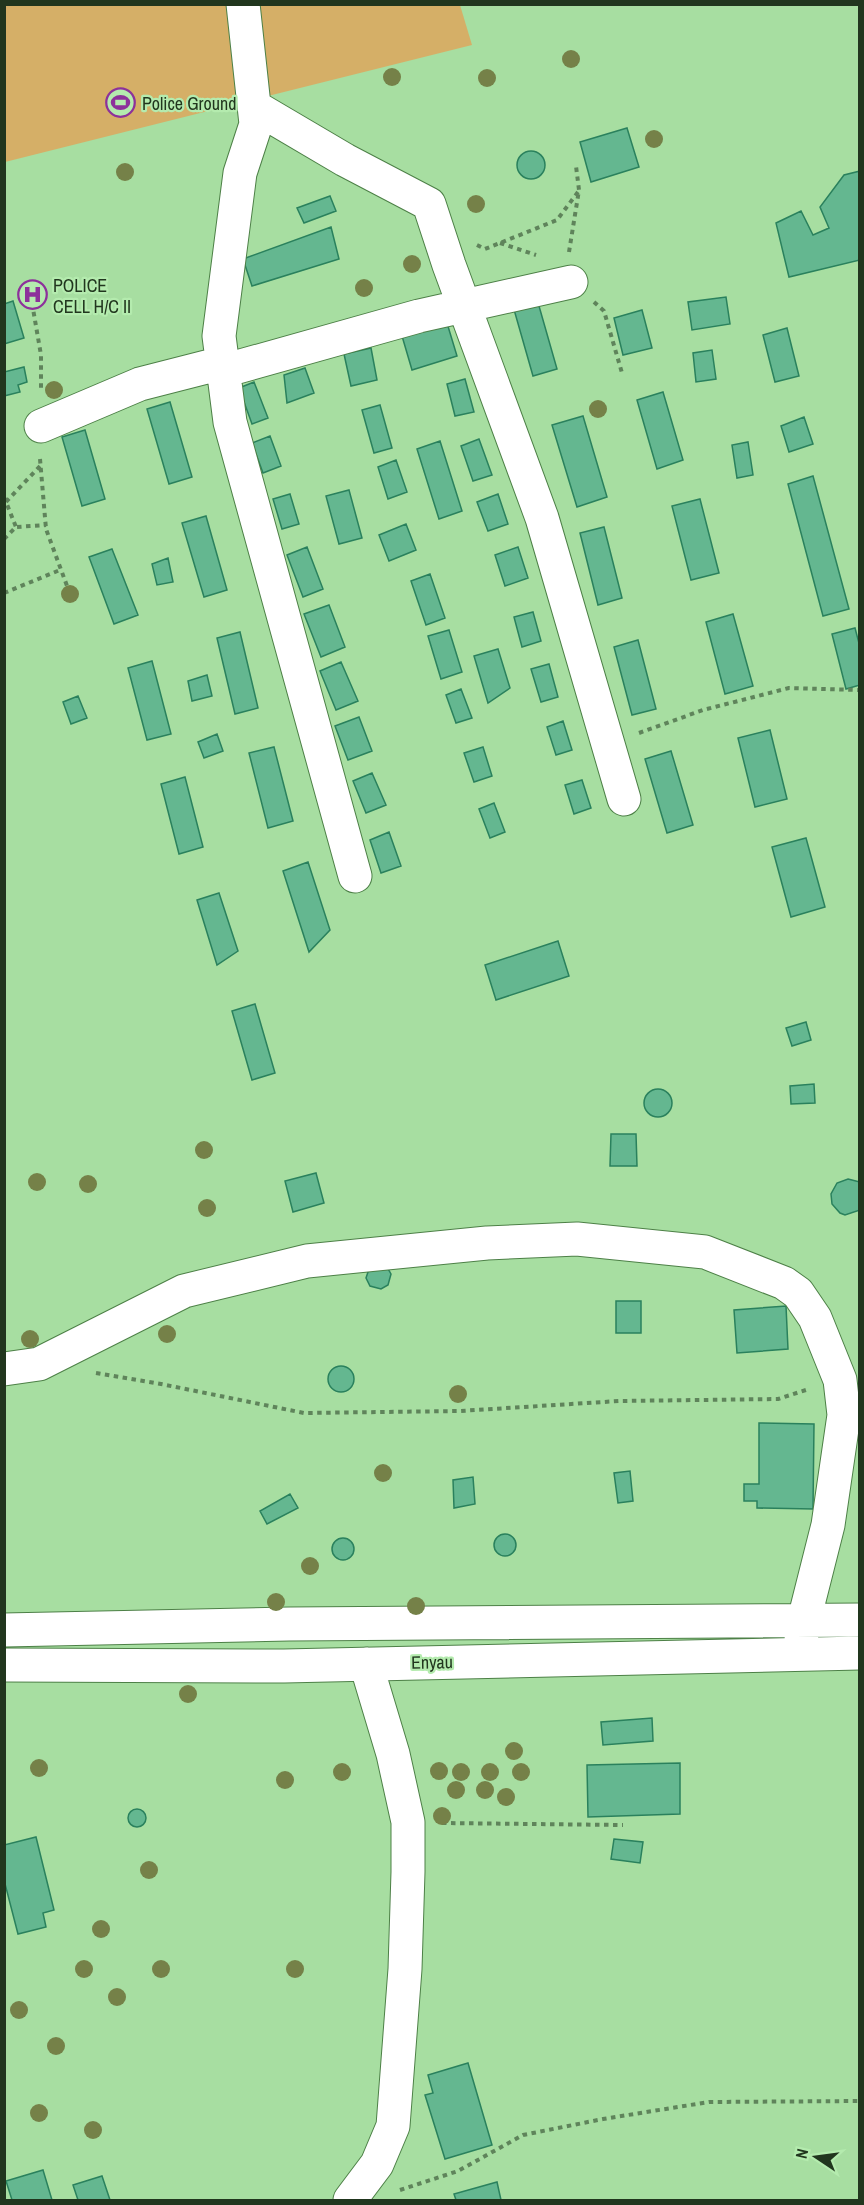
<svg xmlns="http://www.w3.org/2000/svg" width="864" height="2205" font-family="'Archivo Narrow',sans-serif">
<style>
.pitch{fill:#d5af67}
.building{fill:#64b790;stroke:#2a815d;stroke-width:1.5}
.lines{fill:none;stroke-linecap:round;stroke-linejoin:round}
.minor-casing{stroke:#4d8047;stroke-width:35}
.path{stroke:#5f845b;stroke-width:4;stroke-dasharray:4.5 4.5;stroke-linecap:butt}
.minor{stroke:#fff;stroke-width:33}
.tree{fill:#758148}
.labels{text-anchor:middle;dominant-baseline:central;stroke-width:4.5;stroke-linejoin:round;paint-order:stroke}
.poi-label{font-size:18px;fill:#21361e;stroke:#b4ebae;text-anchor:start}
.street-label{font-size:18px;fill:#21361e;stroke:#b4ebae}
</style>
<rect width="100%" height="100%" fill="#a7dea1"/>
<path class="pitch" d="M4,5H460L472,45L5,162Z"/>
<path class="building" d="M627,128L639,167L591,182L580,142Z
M517 165a14 14 0 1 1 28 0a14 14 0 1 1-28 0Z
M860,171V260L789,277L776,223L801,211L813,235L829,228L820,207L844,175Z
M330,196L336,211L304,223L297,208Z
M331,227L339,259L252,286L243,259Z
M726,297L730,324L692,330L688,302Z
M537,299L557,369L533,376L513,306Z
M13,301L24,338L4,344V304Z
M642,310L652,348L623,355L614,318Z
M447,323L457,356L412,370L402,336Z
M787,328L799,376L775,382L763,335Z
M371,348L377,380L351,386L344,354Z
M712,350L716,379L696,382L693,353Z
M24,367L27,382L18,385L20,392L4,396V372Z
M305,368L314,393L287,403L284,375Z
M465,379L474,412L455,416L447,384Z
M254,382L268,418L252,424L239,388Z
M663,392L683,460L657,469L637,400Z
M170,402L192,477L169,484L147,409Z
M380,405L392,448L374,453L362,410Z
M583,416L607,497L577,507L552,425Z
M804,417L813,444L789,452L781,426Z
M85,430L105,499L82,506L62,437Z
M270,436L281,466L263,473L252,443Z
M479,439L492,475L473,481L461,446Z
M440,441L462,511L439,519L417,449Z
M748,442L753,475L737,478L732,445Z
M396,460L407,492L388,499L378,467Z
M813,476L849,609L823,616L788,484Z
M349,490L362,538L339,544L326,496Z
M290,494L299,524L282,529L273,499Z
M498,494L508,524L488,531L477,502Z
M700,499L719,573L691,580L672,506Z
M206,516L227,590L204,597L182,523Z
M406,524L416,550L389,561L379,535Z
M604,527L622,598L598,605L580,533Z
M307,547L323,589L303,597L287,555Z
M518,547L528,578L505,586L495,555Z
M112,549L138,615L114,624L89,557Z
M168,558L173,582L157,585L152,564Z
M430,574L445,618L426,625L411,581Z
M329,605L345,647L321,657L304,614Z
M533,612L541,641L522,647L514,617Z
M733,614L753,686L725,694L706,622Z
M855,628L860,647V685L846,689L832,634Z
M449,630L462,672L441,679L428,636Z
M240,632L258,708L235,714L217,638Z
M638,640L656,709L632,715L614,647Z
M498,649L510,688L488,703L474,656Z
M152,661L171,734L147,740L128,668Z
M341,662L358,701L336,710L320,671Z
M549,664L558,697L541,702L531,669Z
M207,675L212,696L192,701L188,681Z
M461,689L472,718L456,723L446,695Z
M78,696L87,718L71,724L63,702Z
M359,717L372,751L348,760L335,726Z
M563,721L572,750L556,755L547,727Z
M770,730L787,799L755,807L738,738Z
M217,734L223,751L204,758L198,742Z
M274,747L293,821L268,828L249,753Z
M483,747L492,776L474,782L464,753Z
M671,751L693,825L667,833L645,759Z
M372,773L386,805L366,813L353,781Z
M185,777L203,847L179,854L161,784Z
M582,780L591,808L574,814L565,785Z
M494,803L505,832L490,838L479,809Z
M389,832L401,866L381,873L370,840Z
M806,838L825,907L791,917L772,847Z
M308,862L330,930L309,952L283,871Z
M219,893L238,951L217,965L197,900Z
M558,941L569,976L496,1000L485,965Z
M255,1004L275,1073L252,1080L232,1011Z
M806,1022L811,1040L792,1046L786,1028Z
M814,1084L815,1103L791,1104L790,1086Z
M644 1103a14 14 0 1 1 28 0a14 14 0 1 1-28 0Z
M611,1134H636L637,1166H610Z
M316,1173L324,1203L293,1212L285,1181Z
M848,1179L860,1182V1210L845,1215L840,1213L832,1204L831,1194L837,1183Z
M387,1267L391,1274L388,1285L381,1289L370,1286L366,1278L369,1269Z
M616,1301H641V1333H616Z
M786,1306L788,1349L737,1353L734,1310Z
M328 1379a13 13 0 1 1 26 0a13 13 0 1 1-26 0Z
M759,1423L814,1424L813,1509L757,1508V1501H744V1484H759Z
M630,1471L633,1501L618,1503L614,1473Z
M473,1477L475,1504L454,1508L453,1480Z
M290,1494L298,1508L267,1524L260,1511Z
M494 1545a11 11 0 1 1 22 0a11 11 0 1 1-22 0Z
M332 1549a11 11 0 1 1 22 0a11 11 0 1 1-22 0Z
M652,1718L653,1741L603,1745L601,1722Z
M680,1763V1814L588,1817L587,1765Z
M128 1818a9 9 0 1 1 18 0a9 9 0 1 1-18 0Z
M36,1837L54,1910L43,1913L46,1927L18,1934L4,1880V1845Z
M614,1839L643,1842L640,1863L611,1859Z
M468,2063L492,2145L445,2159L425,2095L433,2093L428,2075Z
M43,2170L52,2200H12L6,2181Z
M102,2176L110,2200H78L73,2185Z
M497,2182L501,2200H456L454,2194Z"/>
<g class="lines">
<defs>
<path id="minor" d="M243,4L256,124L240,173L219,336L230,422L355,876
M255,107L345,160L429,204L449,265L542,518L624,799
M223,371L419,316L571,282
M41,426L140,384L222,363
M4,1369L39,1364L184,1291L307,1261L487,1243L577,1239L705,1252L784,1283L798,1293L815,1318L840,1380L844,1415L828,1525L804,1620L799,1654
M4,1630L289,1624L860,1620
M4,1665L284,1666L860,1653
M350,2200L377,2164L393,2126L405,1969L408,1872V1822L393,1754L366,1664"/>
</defs>
<use href="#minor" class="minor-casing"/>
<path class="path" d="M500,243L536,255
M477,245L485,249L557,220L578,192
M569,252L579,190L576,166
M594,302L604,311L622,373
M32,303L41,355V391
M40,459L46,529L70,594
M4,497L16,527
M6,502L40,466
M4,539L16,527L46,525
M4,593L60,570
M639,733L703,710L789,688L860,690
M96,1373L161,1384L304,1413L460,1411L619,1401L778,1399L809,1389
M442,1823L623,1825
M400,2190L458,2171L523,2135L603,2119L709,2102L860,2101"/>
<use href="#minor" class="minor"/>
</g>
<g class="tree">
<circle cx="571" cy="59" r="9"/>
<circle cx="392" cy="77" r="9"/>
<circle cx="487" cy="78" r="9"/>
<circle cx="654" cy="139" r="9"/>
<circle cx="125" cy="172" r="9"/>
<circle cx="476" cy="204" r="9"/>
<circle cx="412" cy="264" r="9"/>
<circle cx="364" cy="288" r="9"/>
<circle cx="54" cy="390" r="9"/>
<circle cx="598" cy="409" r="9"/>
<circle cx="70" cy="594" r="9"/>
<circle cx="204" cy="1150" r="9"/>
<circle cx="37" cy="1182" r="9"/>
<circle cx="88" cy="1184" r="9"/>
<circle cx="207" cy="1208" r="9"/>
<circle cx="167" cy="1334" r="9"/>
<circle cx="30" cy="1339" r="9"/>
<circle cx="458" cy="1394" r="9"/>
<circle cx="383" cy="1473" r="9"/>
<circle cx="310" cy="1566" r="9"/>
<circle cx="276" cy="1602" r="9"/>
<circle cx="416" cy="1606" r="9"/>
<circle cx="188" cy="1694" r="9"/>
<circle cx="514" cy="1751" r="9"/>
<circle cx="39" cy="1768" r="9"/>
<circle cx="439" cy="1771" r="9"/>
<circle cx="342" cy="1772" r="9"/>
<circle cx="461" cy="1772" r="9"/>
<circle cx="490" cy="1772" r="9"/>
<circle cx="521" cy="1772" r="9"/>
<circle cx="285" cy="1780" r="9"/>
<circle cx="456" cy="1790" r="9"/>
<circle cx="485" cy="1790" r="9"/>
<circle cx="506" cy="1797" r="9"/>
<circle cx="442" cy="1816" r="9"/>
<circle cx="149" cy="1870" r="9"/>
<circle cx="101" cy="1929" r="9"/>
<circle cx="84" cy="1969" r="9"/>
<circle cx="161" cy="1969" r="9"/>
<circle cx="295" cy="1969" r="9"/>
<circle cx="117" cy="1997" r="9"/>
<circle cx="19" cy="2010" r="9"/>
<circle cx="56" cy="2046" r="9"/>
<circle cx="39" cy="2113" r="9"/>
<circle cx="93" cy="2130" r="9"/>
</g>
<defs>
<symbol id="stadium-ring" viewBox="-11 -11 22 22"><circle r="9.5" fill="#b4ebae" stroke="#8d319b" stroke-width="1.5"/><path d="M0-5a6.5 5 0 1 0 0 10a6.5 5 0 1 0 0-10ZM-3.5-1.8h7v3.6h-7Z" fill="#8d319b"/></symbol>
<symbol id="hospital-ring" viewBox="-11 -11 22 22"><circle r="9.5" fill="#b4ebae" stroke="#8d319b" stroke-width="1.5"/><path d="M-5-5h3v3.5h4V-5h3V5h-3V1.5h-4V5h-3Z" fill="#8d319b"/></symbol>
</defs>
<g fill-rule="evenodd">
<use href="#stadium-ring" x="104" y="86" width="33" height="33"/>
<use href="#hospital-ring" x="16" y="278" width="33" height="33"/>
</g>
<g class="labels">
<g class="poi-label">
<text x="142" y="103">Police Ground</text>
<text x="53" y="285">POLICE<tspan x="53" dy="21">CELL H/C II</tspan></text>
</g>
<g class="street-label">
<text transform="translate(432 1662) rotate(-1)">Enyau</text>
</g>
</g>
<rect width="864" height="2205" fill="none" stroke="#21361e" stroke-width="12"/>
<g transform="translate(816 2157) rotate(283)" stroke="#b4ebae" stroke-width="4.5" paint-order="stroke">
<path d="M0-4.5L10 22L0 15L-10 22Z" fill="#21361e"/>
<text y="-9" font-size="16" font-weight="bold" text-anchor="middle" fill="#21361e">N</text>
</g>
</svg>
